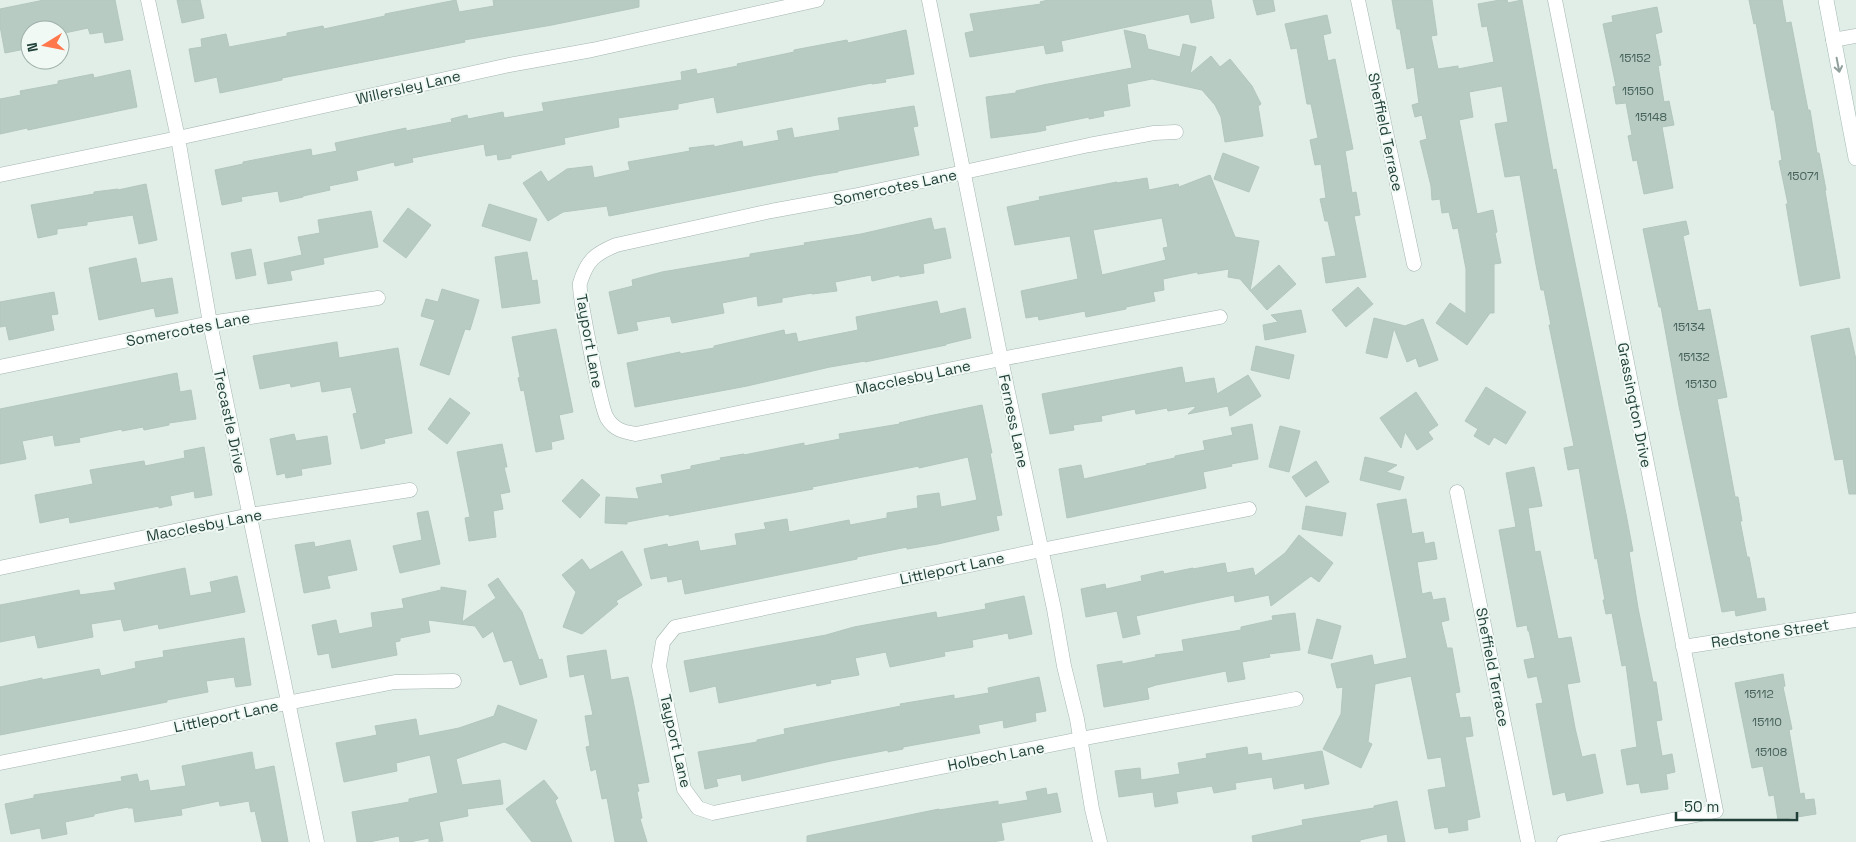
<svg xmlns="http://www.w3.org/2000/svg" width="1856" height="842" font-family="'Space Grotesk',sans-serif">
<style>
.building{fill:#b8cbc3;stroke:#b2c7be;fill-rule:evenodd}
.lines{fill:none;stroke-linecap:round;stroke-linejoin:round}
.street-casing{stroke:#a3b5af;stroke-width:15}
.secondary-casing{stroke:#9ebab0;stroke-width:16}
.street{stroke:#fff;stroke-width:14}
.secondary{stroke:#fff;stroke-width:15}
.oneway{stroke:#8f9f9b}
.labels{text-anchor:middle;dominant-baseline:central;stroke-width:4;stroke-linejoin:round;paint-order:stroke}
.number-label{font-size:12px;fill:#45625a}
.street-label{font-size:15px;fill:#1f3f37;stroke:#f1f9f5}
</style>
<rect width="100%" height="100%" fill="#e1ede7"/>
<path class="building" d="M44,0H115L123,40L105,43L103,32L90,34L88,28L60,34V30H30V48L5,53L0,26V9Z
M177,0H200L204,18L182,23Z
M456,0L459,12L494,6L493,0H639V7L552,25L464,40L465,42L282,78V80L220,93L217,77L195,82L189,49L202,47L201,39L226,34L229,47L287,36V33L323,26L324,29L385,16V14Z
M1048,0H1211L1214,18L1191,23L1189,14L1061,41L1063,51L1046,54L1044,45L970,57L965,33L974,31L970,14L1041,4L1040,2Z
M1253,0H1273L1275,11L1257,15Z
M1392,0H1432L1437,35L1431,36L1438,69L1458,66V69L1494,62L1487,26L1482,27L1478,4L1500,0H1507L1508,3L1522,0L1553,170L1556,169L1626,514L1633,551L1629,552L1638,608L1653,682H1656L1662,720L1656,721L1662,756L1672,754L1675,772L1666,774L1668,789L1641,793L1639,783L1627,785L1621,750L1637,747L1626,665L1622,666L1612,613L1606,614L1603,600H1605L1597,558L1595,559L1579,468L1568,470L1564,448L1574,446L1549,325H1551L1544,290H1541L1536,265L1520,175L1505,177L1495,124L1508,122L1502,86L1469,92L1473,117L1459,120L1477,214L1493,210L1497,232L1495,233L1501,263L1494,264V313H1490L1467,345L1436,323L1450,303L1466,314V269L1458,228L1453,229L1449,212L1442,213L1440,199L1432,200L1431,186L1420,141L1427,139L1422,115L1415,117L1412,105L1419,103L1414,67L1407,69L1400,29H1397Z
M1749,0H1782L1786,23L1791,22L1808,110H1810L1817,153H1819L1826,190L1825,191L1840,278L1800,286L1786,204H1788L1779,161L1782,160L1774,110H1772L1756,23L1754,24Z
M1657,7L1662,32L1655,34L1661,65L1658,66L1664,102L1669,101L1674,125L1662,127L1673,188L1644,194L1637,160L1633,161L1628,136L1632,135L1626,103L1616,104L1613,87L1616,86L1603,24L1613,22L1612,16Z
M1327,15L1331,33L1323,35L1328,61L1335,59L1353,149L1345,151L1352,193L1356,192L1360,215L1354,216L1366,277L1326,283L1322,258L1336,256L1328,221H1325L1320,199L1326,198L1321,164L1315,165L1310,140L1318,138L1311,104H1307L1297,48L1291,49L1285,24Z
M906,30L914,74L885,79L886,82L872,84V83L717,113L714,97L678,104V109L618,118L619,127L564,138L565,144L511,155V158L498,160L497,154L486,156L484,144L412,158L413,162L395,166L394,162L356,171L358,180L329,186L330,190L303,196V197L280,202L278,191L241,197L242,201L222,205L215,170L243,164V162L311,149L312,156L337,151L335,143L406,128V131L452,122L451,119L467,115L468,119L503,112L504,118L544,111L542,103L682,80L681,72L696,69L697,74L738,66L737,64L794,52V50L847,40L848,43Z
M1124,30L1145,35L1148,49L1180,57L1183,44L1196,47L1190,74L1211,56L1220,67L1230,59L1252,86L1261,104L1258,106L1263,136L1225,142L1221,117L1215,105L1202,90L1152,79L1127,84L1130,106L1103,111L1104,116L1089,119V117L1045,126L1046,130L1037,132L991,138L986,97L1016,93V91L1043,85L1132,68Z
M130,70L137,107L28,130L27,128L0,134V99L21,95L20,91L58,84V81L93,74L94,78Z
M914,106L918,126L913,127L919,155L838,171V172L817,175L609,216L607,206L563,212L548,221L523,183L541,171L548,182L567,169L592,166L594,178L630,170L628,162L690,151L689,148L714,145V147L742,141L743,147L779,140L777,131L792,128L794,138L840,130L838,118Z
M1223,153L1259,167L1249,192L1214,179Z
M1210,175L1235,237L1259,241L1250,291L1279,265L1296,284L1267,310L1240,279L1228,277L1229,269L1198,274L1197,272L1163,279L1164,290L1153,292L1155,301L1126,307V309L1086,317L1085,311L1039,320L1038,316L1026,318L1021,291L1078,279L1070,236L1015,245L1007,207L1040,200L1039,197L1117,182V183L1147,178L1149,190L1178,184L1179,187ZM1162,218L1168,247L1163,248L1166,260L1102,275L1093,230Z
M146,184L157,240L139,244L133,215L87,222V225L57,229V234L38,238L31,205L94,194V192L118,189V190Z
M489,204L537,219L530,241L482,226Z
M408,208L431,225L406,258L383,241Z
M371,211L378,247L323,258L324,264L290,271L292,280L268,284L264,263L302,255L298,237L320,233L318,220Z
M931,218L934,230L945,228L951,258L923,264L924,273L900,277L899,275L872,281L871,275L835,282L837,291L812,294V293L782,298V302L758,306L757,296L722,303L724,313L672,323L670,316L636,322L638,330L618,334L609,292L633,286L632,280L662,272L750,257V254L805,245L804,243L861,234Z
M1686,221L1689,234L1683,236L1698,311L1710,309L1727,397L1717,399L1735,497H1738L1742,521H1740L1747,557H1749L1757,599L1764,598L1766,610L1736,616L1735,610L1722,612L1679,406L1661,307H1659L1643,229Z
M251,249L256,275L236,279L231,253Z
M527,252L532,281L537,280L540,303L502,308L495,257Z
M136,258L141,283L172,278L178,313L156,317L154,308L99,320L89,268Z
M1358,287L1373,304L1346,327L1332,310Z
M442,289L479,300L470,330L465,329L449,375L420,365L435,320L421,316L426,299L438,302Z
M54,292L58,314L51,315L54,330L9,340L6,326L0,327V302Z
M937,301L940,314L965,308L971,338L946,344V345L865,362V361L830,367L747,386L635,407L627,363L680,352V354L714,348V346L784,330L785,335L796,333L798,342L858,330L856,317Z
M1301,310L1306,332L1265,340L1263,325L1278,322L1271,315Z
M1374,318L1405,326L1423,319L1438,360L1419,367L1416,358L1407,362L1394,328L1387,358L1366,353Z
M1849,328L1856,360V494H1849L1843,459L1835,460L1811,336Z
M556,329L573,412L559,415L564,439L551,442L552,449L536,452L524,390L521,391L518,378L520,377L512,337Z
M337,342L339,358L398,348L412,433L384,439L385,443L361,449L353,414L357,413L351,387L322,392L320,381L291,387L290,383L260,389L253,356Z
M1256,346L1294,355L1289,379L1251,370Z
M1182,367L1185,383L1214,378L1217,394L1248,375L1261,396L1230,416L1228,406L1188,414L1195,408V406L1168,411L1167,408L1136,414L1135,409L1101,416L1102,421L1073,425L1074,430L1050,434L1042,394Z
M177,373L180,392L191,390L196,419L169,423V425L144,430L143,427L122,431V429L79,438L80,442L55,446L53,435L22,441L26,459L0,464V409Z
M1486,387L1526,412L1506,444L1494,437L1489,445L1474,436L1478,429L1465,421Z
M1416,392L1438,425L1428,432L1433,439L1417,450L1405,432L1401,448L1380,418Z
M450,398L470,413L447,444L428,429Z
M982,405L992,453H990L1002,515L996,516L999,530L938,544L907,549V547L857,557V559L685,594L682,579L668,582L667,576L651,579L644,549L667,544L668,547L698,541L700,551L737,545L735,534L766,529L764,523L787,519L789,532L849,520L850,525L887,518V513L918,508L917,496L939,493L941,507L977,500L968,457L919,468V466L812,487L813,489L669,516V514L627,522V524L605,523L606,497L639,499L636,488L663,483L661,475L691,469V466L721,460L720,458L744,454V455L804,443V446L840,439L839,434L900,424L899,423L929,416Z
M1252,424L1258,459L1231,464L1232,466L1203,472L1206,488L1067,518L1059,469L1081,465L1084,479L1147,465L1146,464L1175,458V456L1205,450L1203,441L1233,435L1231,428Z
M1280,426L1300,431L1289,472L1269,467Z
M294,434L296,441L327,436L331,464L301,469L302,475L286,478L285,473L277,475L270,439Z
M502,444L507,467H504L510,492L500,494L503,509L493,511L496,537L469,541L465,518L470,517L457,452Z
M204,447L212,495L195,498L194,491L170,496L172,505L159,508V506L70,523L69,517L40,523L35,495L93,484L90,470L144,461L145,466L185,458L184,451Z
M1365,457L1397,465L1386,472L1404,477L1400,490L1360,480Z
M1316,461L1329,482L1306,497L1292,477Z
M1534,467L1542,506L1528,508L1535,552L1540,551L1558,639L1571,637L1580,682L1567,684L1575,728L1582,757L1595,754L1603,793L1567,801L1565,792L1553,795L1536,704L1543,703L1537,676L1528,678L1524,660L1535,658L1529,631H1528L1527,625L1517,627L1499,530L1516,527L1506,473Z
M582,479L600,495L580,518L562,501Z
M1406,499L1412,534L1423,532L1425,544L1434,542L1437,559L1417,562L1422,594L1431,592L1433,600L1445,598L1449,620L1441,622L1447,648H1452L1460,692L1455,693L1460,718L1470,717L1473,736L1465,737L1480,817L1467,820L1468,830L1449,833L1448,827L1435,829L1428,790L1446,787L1441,757L1428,759L1411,676L1375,684L1368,742L1372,744L1361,768L1323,749L1341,714L1343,687L1337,688L1331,664L1372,655L1374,665L1407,658L1377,504Z
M1306,506L1346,513L1342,536L1302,529Z
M428,511L440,564L400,573L393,546L422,540L417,513Z
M1299,535L1333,563L1319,582L1311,576L1271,606L1269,595L1235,602L1234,595L1200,602L1136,616L1140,634L1123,638L1117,611L1086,617L1081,589L1105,584L1106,589L1142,581L1141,576L1163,571L1164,574L1193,568V569L1225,563L1227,573L1253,568L1255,576L1285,553Z
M350,540L357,570L327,576L330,588L304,593L295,545L314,542L315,547Z
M622,551L642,585L616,601L618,604L582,634L563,627L576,592L562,575L582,559L590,570Z
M185,568L190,596L212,592L210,582L237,576L245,612L159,629L158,624L124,631L121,619L91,624L93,637L38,648L35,635L0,642V605L79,590L80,595L116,590L114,583Z
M498,578L522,612L539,660L542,659L547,677L520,685L512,660L504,662L493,631L483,638L475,626L428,620L430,632L400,638V641L395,642L397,655L332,668L329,653L318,655L312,625L336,620L339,634L373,627L371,613L404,608L402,599L441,590V587L466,591L462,622L496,598L488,585Z
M1024,596L1032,634L1009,639L1008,633L972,640L973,647L944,652L945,656L890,667L886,652L855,658L859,675L830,680L831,683L817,686L816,683L719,703L716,686L690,692L684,661L826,635L854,627L936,612L937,618L986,609L985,604Z
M1295,613L1300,650L1269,654L1270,657L1242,662L1245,679L1228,682L1226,671L1156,685L1147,688L1149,699L1104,707L1097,665L1122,661V664L1156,657L1155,655L1184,651L1182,640L1241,630V627L1273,620L1272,616Z
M1317,619L1341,626L1332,659L1308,653Z
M244,638L251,685L236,687L234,677L206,681L208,692L167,700V702L0,735V687L42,678V680L99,669L101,676L136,668L135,662L164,657L163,651Z
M606,650L611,680L628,677L633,700L649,782L637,784L639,791L637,792L642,818L640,819L647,842H615L607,798L602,799L596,769L591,771L586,747L590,746L585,716L593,715L584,674L570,677L567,656Z
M1783,674L1785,686L1783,687L1792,729L1789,730L1800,794L1804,793L1805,800L1814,799L1816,814L1778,820L1774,795L1769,796L1763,766L1752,768L1735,683Z
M1039,677L1046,711L1035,713L1036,721L1004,728L1003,720L978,725L980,733L903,747V749L888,752V750L831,761L742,781L741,774L716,779L718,786L705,789L698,752L757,742V740L785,734L784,729L901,706L900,704L954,695V699L989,693L988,688Z
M498,705L537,720L526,750L504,742L456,759L462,785L500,780L503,804L467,809L468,816L439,822L443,841L429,842V838L410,842H400L399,836L369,842H357L352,812L409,802V799L438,793L430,755L396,763L397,771L344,782L336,743L377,735L375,726L416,719L419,736L459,728L494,716Z
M1247,747L1248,755L1261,753L1262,761L1322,751L1329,784L1305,789L1304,783L1274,789L1272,777L1235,783L1236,789L1214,793L1212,786L1176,792L1178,803L1155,807L1153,792L1119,797L1115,771L1140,768L1141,780L1180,774L1178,763L1207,758L1206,754Z
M252,752L255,770L274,766L288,842H262L255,811L251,812L249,801L220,806L219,801L181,809L182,815L135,822L133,808H128V807L94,814V816L65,822L67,834L42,839L40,828L11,834L5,804L34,798V795L122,781L121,777L137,774L139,782L148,780L150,791L186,786L182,766Z
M544,780L558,798L555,801L572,842H532L506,809Z
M1046,788L1047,795L1057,793L1061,812L1001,823L1004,840L992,842H807V836L939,809V810L998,801V805L1028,800L1026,792Z
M1397,801L1405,842H1388L1387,834L1360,840V842H1253L1252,836L1303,825L1302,820L1374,808V806Z"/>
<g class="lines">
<defs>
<path id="street" d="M148,0L178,138L210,323L317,842
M929,0L1001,359L1054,609L1064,666L1077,719L1092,809L1100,842
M1358,0L1414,264
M1555,0L1716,811L1564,842
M1833,40L1856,36
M1176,132L1154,133L1089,145L853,196L771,211L616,245C595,254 587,260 580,283C578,292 601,409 607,418C614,430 624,432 636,434L1001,359L1220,317
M0,175L178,138L509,65L592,50L817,0
M0,367L210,323L378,298
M1457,492L1528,842
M1249,509L1041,550L675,627L663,642L659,666L684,789L698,808L713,813L1080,739L1296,699
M0,568L250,515L410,490
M1683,647L1856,620
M0,763L139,735L251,710L395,682L454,681"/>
<path id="secondary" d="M1826,0L1856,158"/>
</defs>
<use href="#street" class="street-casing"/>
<use href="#secondary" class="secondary-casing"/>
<use href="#street" class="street"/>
<use href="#secondary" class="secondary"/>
</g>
<defs><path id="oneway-shaft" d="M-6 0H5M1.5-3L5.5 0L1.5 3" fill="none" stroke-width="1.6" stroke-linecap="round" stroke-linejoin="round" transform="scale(1.25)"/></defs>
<use class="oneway" href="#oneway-shaft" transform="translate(1838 65) rotate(79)"/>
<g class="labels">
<g class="number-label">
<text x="1635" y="58">15152</text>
<text x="1638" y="91">15150</text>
<text x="1651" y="117">15148</text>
<text x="1803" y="176">15071</text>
<text x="1689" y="327">15134</text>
<text x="1694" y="357">15132</text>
<text x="1701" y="384">15130</text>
<text x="1759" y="694">15112</text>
<text x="1767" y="722">15110</text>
<text x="1771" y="752">15108</text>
</g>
<g class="street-label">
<text transform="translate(408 87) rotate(-13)">Willersley Lane</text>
<text transform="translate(1386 132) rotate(78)">Sheffield Terrace</text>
<text transform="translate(895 187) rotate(-12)">Somercotes Lane</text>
<text transform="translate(188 329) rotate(-11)">Somercotes Lane</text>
<text transform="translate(590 341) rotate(80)">Tayport Lane</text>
<text transform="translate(913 377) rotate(-12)">Macclesby Lane</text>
<text transform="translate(1635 405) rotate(79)">Grassington Drive</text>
<text transform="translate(230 421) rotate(78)">Trecastle Drive</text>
<text transform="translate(1014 421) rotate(78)">Ferness Lane</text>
<text transform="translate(204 525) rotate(-11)">Macclesby Lane</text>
<text transform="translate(952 568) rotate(-12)">Littleport Lane</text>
<text transform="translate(1770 633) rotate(-9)">Redstone Street</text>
<text transform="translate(1493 667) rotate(79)">Sheffield Terrace</text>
<text transform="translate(226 716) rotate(-12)">Littleport Lane</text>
<text transform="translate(676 741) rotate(77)">Tayport Lane</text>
<text transform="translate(996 756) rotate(-11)">Holbech Lane</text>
</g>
</g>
<g transform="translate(45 45) rotate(260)"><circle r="24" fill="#f1f9f5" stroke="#9dafa9"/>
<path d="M0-4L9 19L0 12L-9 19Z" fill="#ff784c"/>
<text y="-8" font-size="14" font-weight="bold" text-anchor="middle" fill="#1f3f37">N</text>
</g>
<path d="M1676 812v8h121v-8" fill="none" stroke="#1f3f37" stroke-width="2.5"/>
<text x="1684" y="812" font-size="15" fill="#1f3f37" stroke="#f1f9f5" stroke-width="4" paint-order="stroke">50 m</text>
</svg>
